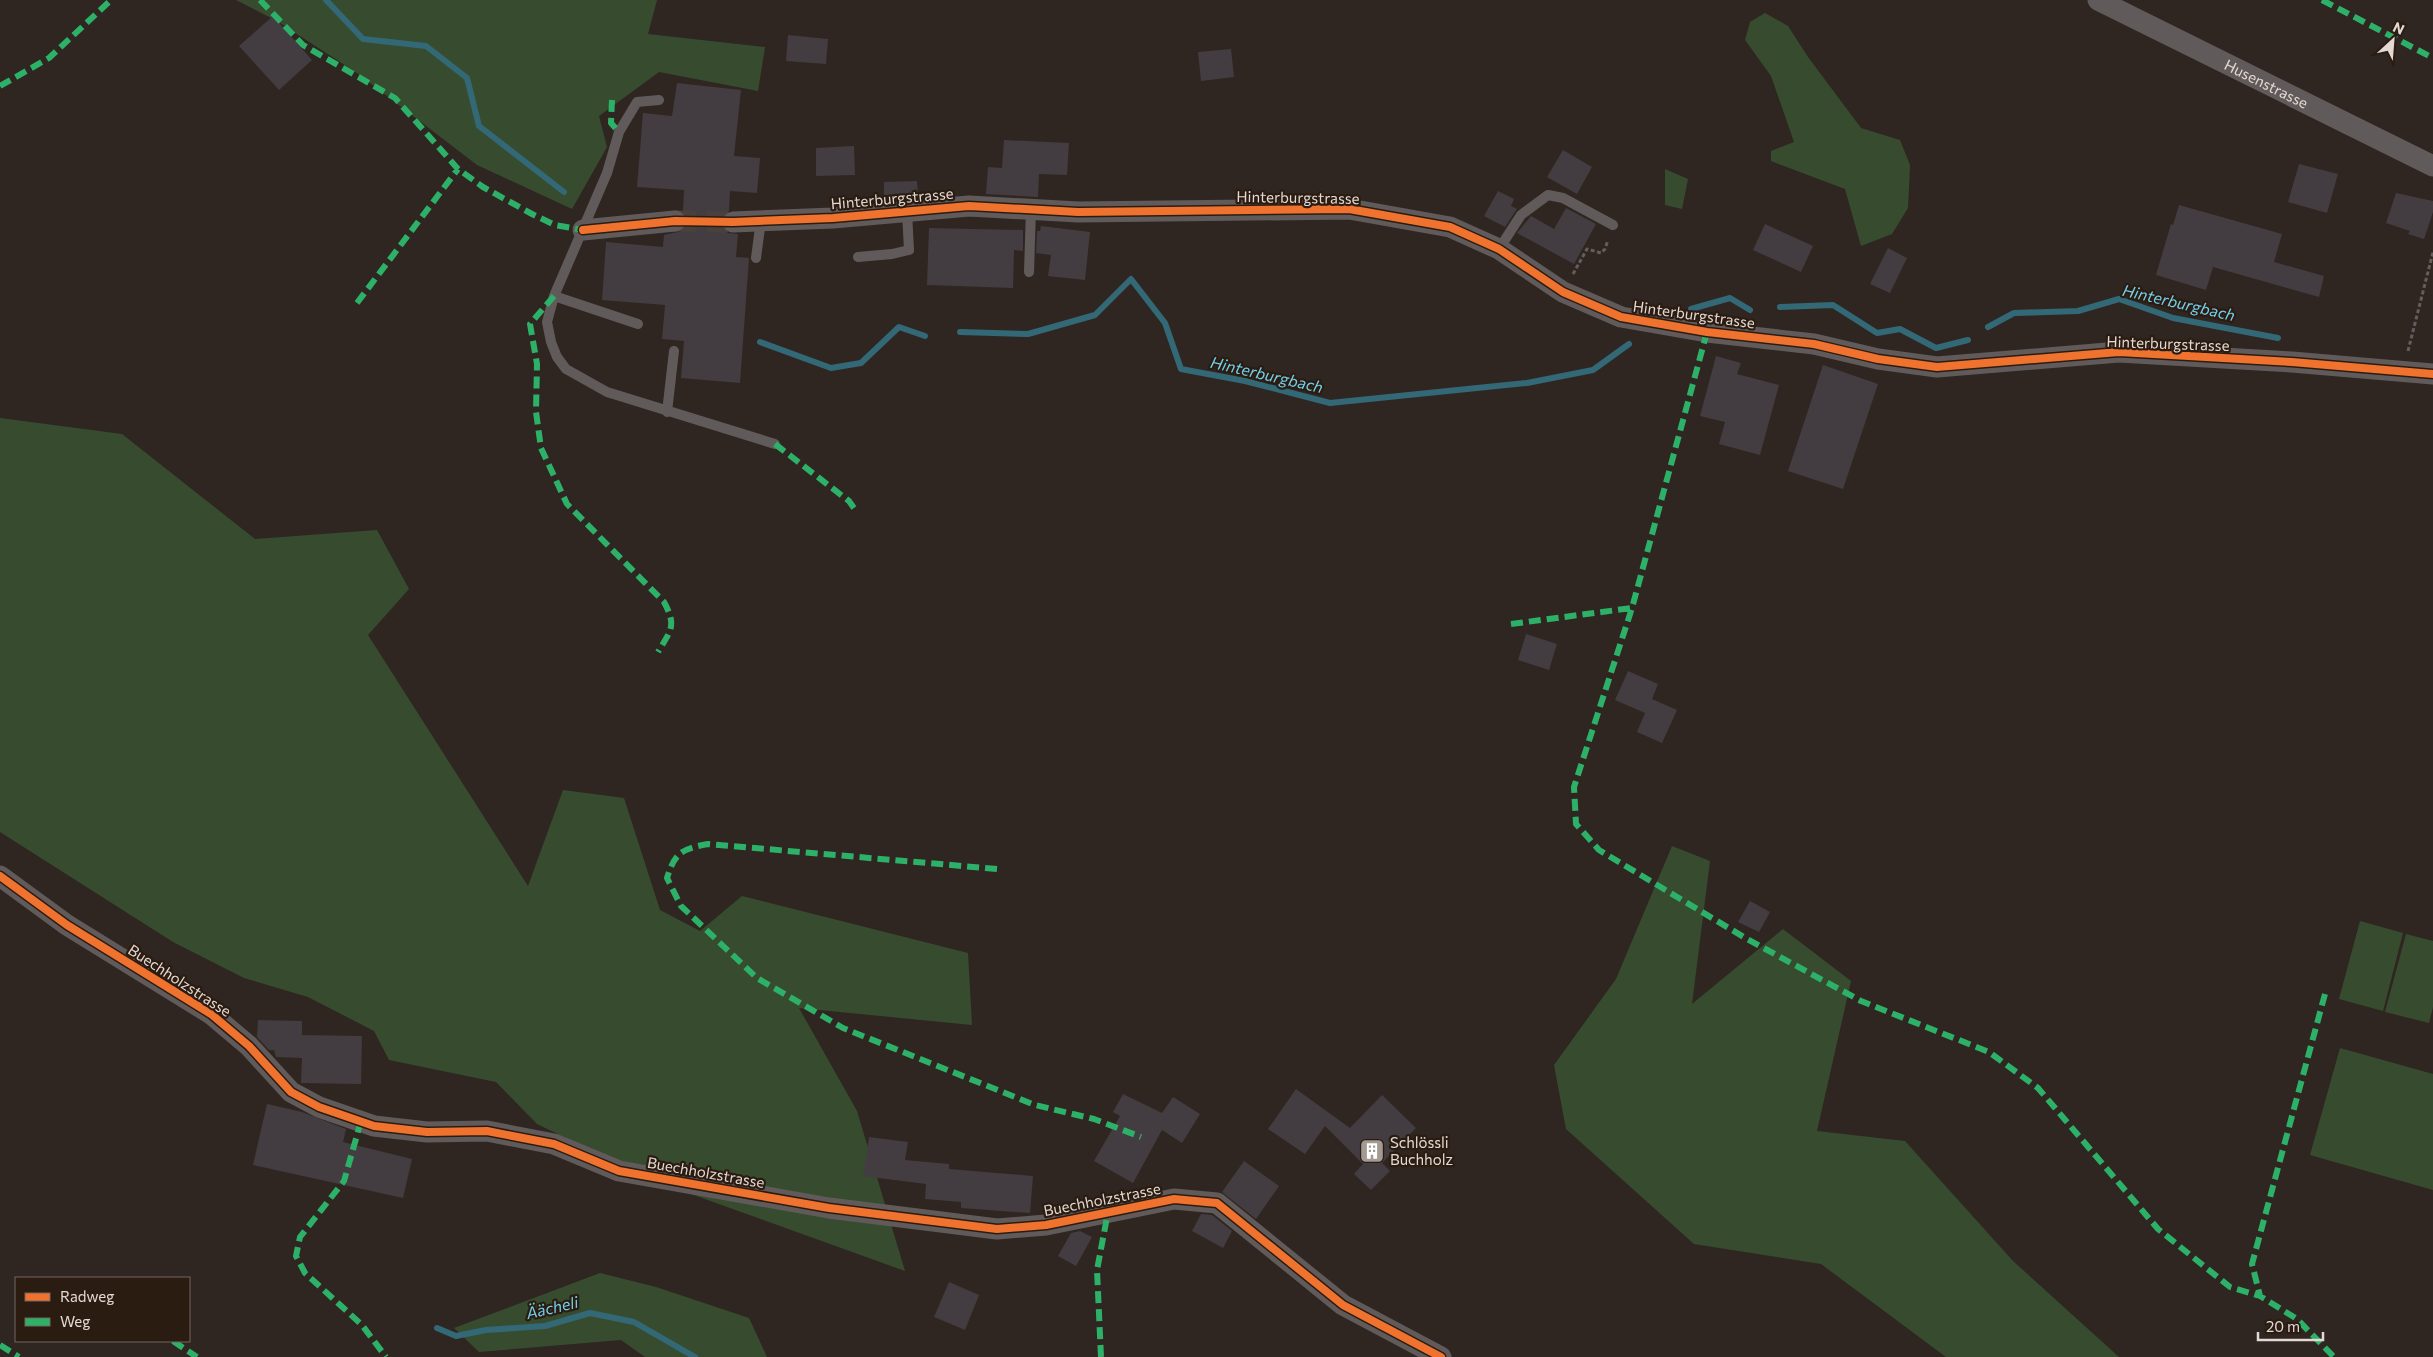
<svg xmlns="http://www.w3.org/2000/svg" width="2433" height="1357" font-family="Commissioner,sans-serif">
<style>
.green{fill:#374c2f}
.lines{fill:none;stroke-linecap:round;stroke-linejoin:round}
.stream{stroke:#336877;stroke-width:6}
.building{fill:#433d41}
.street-tunnel{stroke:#4a413c;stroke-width:21;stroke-dasharray:21 11;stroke-linecap:butt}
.path{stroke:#635e5d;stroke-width:3;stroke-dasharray:4 2.5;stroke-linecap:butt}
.lane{stroke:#605b5a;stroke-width:10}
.street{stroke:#605b5a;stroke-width:21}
.quiet{stroke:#2db169;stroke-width:6;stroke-dasharray:12 6;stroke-linecap:butt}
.cycleway-casing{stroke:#2b1c12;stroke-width:11}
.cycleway{stroke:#ef722f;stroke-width:8}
.labels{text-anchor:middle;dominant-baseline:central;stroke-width:4.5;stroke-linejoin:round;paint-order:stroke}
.street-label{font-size:15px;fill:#e3d8d2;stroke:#2b1c12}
.poi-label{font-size:15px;fill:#e3d8d2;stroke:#2b1c12;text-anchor:start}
.water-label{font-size:16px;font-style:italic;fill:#72d0ec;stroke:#2b1c12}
</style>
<rect width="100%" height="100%" fill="#2f2621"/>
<path class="green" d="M236,0H657L648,34L765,47L758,91L659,72L599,116L607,147L572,209L477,165L357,73L277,21Z
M1765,13L1788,26L1808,57L1861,128L1900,140L1910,165L1908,208L1892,234L1861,246L1845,189L1771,161V151L1794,142L1771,76L1745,40L1750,22Z
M1665,169L1688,179L1682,209L1665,205Z
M0,418L122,434L255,539L377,530L409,589L368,635L528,886L563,790L624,798L660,910L700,931L742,896L968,953L972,1025L799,1008L857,1111L905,1271L655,1181L537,1124L496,1082L389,1060L374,1031L308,997L244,978L173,942L0,832Z
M1672,846L1710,861L1692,1004L1783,929L1851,981L1817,1131L1905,1141L2013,1261L2119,1357H1946L1821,1264L1694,1244L1566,1129L1554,1065L1616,979Z
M2360,921L2403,933L2383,1011L2339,999Z
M2406,934L2433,941V1007L2429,1023L2385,1012Z
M2340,1048L2433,1074V1190L2310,1155Z
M600,1273L656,1287L749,1318L767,1357H645L621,1340L479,1352L454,1328Z"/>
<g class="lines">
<path class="stream" d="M326,0L363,39L426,46L467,78L479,126L564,192
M1780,307L1833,305L1877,333L1900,329L1936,348L1968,340
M1691,309L1730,298L1750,310
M1988,327L2014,313L2078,311L2119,299L2173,318L2278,338
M960,332L1028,334L1095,315L1131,279L1165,323L1181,369L1245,381L1330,403L1527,383L1593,370L1629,344
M760,342L831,368L861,363L899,327L925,336
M437,1328L456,1336L486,1330L545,1326L590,1313L634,1322L695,1357"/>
</g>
<path class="building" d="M273,16L312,60L279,90L239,46Z
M788,35L828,39L826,64L786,61Z
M1231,49L1234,77L1201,81L1198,52Z
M677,83L741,90L734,156L760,158L757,193L730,191L729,211L722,216L721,222L727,233L738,234L736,257L749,258L740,383L681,378L684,341L662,339L665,305L602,300L606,242L663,247L664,235L682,231L687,226V219L683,212L684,190L637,187L643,113L672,116Z
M1004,140L1069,143L1067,175L1039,174L1038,197L986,194L988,167L1002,168Z
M854,146L855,175L816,176V148Z
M1563,150L1592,167L1577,194L1547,177Z
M2299,164L2338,174L2327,213L2288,202Z
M917,181L918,198L884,200V182Z
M1498,191L1514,199L1511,206L1517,209L1505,227L1484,216Z
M2396,193L2433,201V212L2424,239L2408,234L2410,231L2386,223Z
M2179,205L2282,234L2274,262L2324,276L2319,297L2213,267L2206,290L2156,275L2171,224L2173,225Z
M1566,208L1596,224L1574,264L1517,233L1531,216L1554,229Z
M1765,224L1813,246L1801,272L1753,250Z
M1041,226L1090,232L1085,280L1048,276L1051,255L1036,253L1037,231H1040Z
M929,228L1023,230V251L1014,250L1013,288L927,285Z
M1888,248L1907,258L1890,293L1870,284Z
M1716,356L1741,363L1737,374L1779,385L1760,455L1719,444L1725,422L1700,416Z
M1823,365L1878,384L1843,489L1788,471Z
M1526,634L1557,644L1549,670L1518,660Z
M1628,671L1658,684L1652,699L1677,710L1662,743L1637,732L1645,713L1615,700Z
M1750,901L1770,912L1759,932L1738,922Z
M258,1020L302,1021V1035L362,1036L361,1084L301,1083L302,1058L276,1057L274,1050H269L257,1037Z
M1296,1089L1350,1128L1382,1095L1416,1128L1382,1163L1390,1171L1371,1190L1354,1174L1363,1164L1325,1126L1305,1154L1268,1129Z
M1123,1094L1162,1113L1173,1097L1200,1114L1182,1143L1162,1130L1133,1183L1094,1161L1120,1116L1113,1112Z
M267,1104L302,1112L346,1129L343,1142L412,1159L403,1198L253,1165Z
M869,1137L908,1142L905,1160L949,1164V1169L1033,1176L1030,1213L961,1208V1202L925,1199L926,1184L863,1176Z
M1244,1161L1279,1186L1256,1219L1222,1192Z
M1201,1214L1212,1215L1232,1231L1223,1248L1192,1231Z
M1080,1231L1092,1237L1076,1266L1058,1256L1071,1233Z
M949,1282L979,1295L965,1330L934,1317Z"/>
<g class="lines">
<path class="street-tunnel" d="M675,221L733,222"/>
<path class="path" d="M1573,274L1587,249L1601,253L1605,249L1608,240
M2408,351L2433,252"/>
<path class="lane" d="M659,100L637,102L619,132L607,173L554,296L547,322L551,342L557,357L566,369L607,392L775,444
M1499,249L1521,215L1548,195L1563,198L1613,225
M858,257L892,254L909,250L907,212
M756,258L761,220
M1029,272L1031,209
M554,296L638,324
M667,412L674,351"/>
<g class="street">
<path id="s1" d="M2098,0L2433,166"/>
<path d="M733,222L833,218L969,206L1078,212L1349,209L1450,227L1499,249L1563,292L1621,317L1707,332L1814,344L1878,359L1937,367L2119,352L2292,362L2433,374"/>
<path d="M583,230L675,221"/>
<path d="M0,876L67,925L211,1014L249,1046L291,1092L319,1107L374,1126L427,1132L487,1131L554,1144L619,1171L829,1208L997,1229L1046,1225L1174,1199L1217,1203L1343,1305L1441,1357"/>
</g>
<path class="quiet" d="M260,0L303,45L395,98L458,169L483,187L532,214L555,225L583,230
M2322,0L2433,58
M0,86L49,58L111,0
M612,100L611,123L619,132
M554,296L530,324L537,364L536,412L541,448L567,504L664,602C677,626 671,630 658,652
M357,303L458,169
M1707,332L1632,608L1574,787L1576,824L1599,850L1747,939L1861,1001L1989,1052L2038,1088L2158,1229L2230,1287L2260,1296
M775,444L849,501L856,511
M1511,624L1632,608
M997,869L708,844C682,849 675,852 667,878L681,906L757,978L843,1028L1035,1105L1094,1119L1141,1137
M2325,994L2252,1264L2260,1296L2297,1319L2334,1357
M361,1121L344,1181L300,1237L296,1256L305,1273L362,1325L386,1357
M173,1341L197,1357
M0,1345L19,1357
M1101,1357L1097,1270L1108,1212"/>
<defs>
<path id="cycleway" d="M583,230L675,221L733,222L833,218L969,206L1078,212L1349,209L1450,227L1499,249L1563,292L1621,317L1707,332L1814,344L1878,359L1937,367L2119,352L2292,362L2433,374
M0,876L67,925L211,1014L249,1046L291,1092L319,1107L374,1126L427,1132L487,1131L554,1144L619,1171L829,1208L997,1229L1046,1225L1174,1199L1217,1203L1343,1305L1441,1357"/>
</defs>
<use href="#cycleway" class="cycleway-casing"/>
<use href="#cycleway" class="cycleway"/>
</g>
<defs>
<symbol id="building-square" viewBox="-11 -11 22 22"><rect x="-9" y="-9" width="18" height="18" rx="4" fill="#a49a94" stroke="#2b1c12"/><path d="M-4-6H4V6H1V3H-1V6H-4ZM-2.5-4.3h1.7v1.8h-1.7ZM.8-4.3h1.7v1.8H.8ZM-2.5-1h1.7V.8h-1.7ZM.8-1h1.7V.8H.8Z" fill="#fff"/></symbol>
</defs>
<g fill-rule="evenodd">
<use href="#building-square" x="1358" y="1137" width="28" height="28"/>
</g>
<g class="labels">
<g class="street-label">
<text stroke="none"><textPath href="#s1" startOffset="188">Husenstrasse</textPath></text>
<text transform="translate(1298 197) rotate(1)">Hinterburgstrasse</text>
<text transform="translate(892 198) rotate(-5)">Hinterburgstrasse</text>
<text transform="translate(1694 314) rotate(8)">Hinterburgstrasse</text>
<text transform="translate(2168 343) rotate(2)">Hinterburgstrasse</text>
<text transform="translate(180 980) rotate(33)">Buechholzstrasse</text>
<text transform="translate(706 1172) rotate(10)">Buechholzstrasse</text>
<text transform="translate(1102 1199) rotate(-11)">Buechholzstrasse</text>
</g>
<g class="poi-label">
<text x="1390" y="1142">Schlössli<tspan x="1390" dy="17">Buchholz</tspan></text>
</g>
<g class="water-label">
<text transform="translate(2179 302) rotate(13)">Hinterburgbach</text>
<text transform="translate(1267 374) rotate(13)">Hinterburgbach</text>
<text transform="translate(552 1307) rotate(-13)">Äächeli</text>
</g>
</g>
<rect x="15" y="1277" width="175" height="65" fill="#2b1c12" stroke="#75675f"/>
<rect x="25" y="1293" width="25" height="8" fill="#ef722f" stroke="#75675f"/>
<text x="60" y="1302" font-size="15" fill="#e3d8d2">Radweg</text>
<rect x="25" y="1318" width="25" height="8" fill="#2db169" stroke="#75675f"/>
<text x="60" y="1327" font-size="15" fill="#e3d8d2">Weg</text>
<g transform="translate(2393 40) rotate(26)" stroke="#2b1c12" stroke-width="4" paint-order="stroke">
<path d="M0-4L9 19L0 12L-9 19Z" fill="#e3d8d2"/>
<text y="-8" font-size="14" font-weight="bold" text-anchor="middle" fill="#e3d8d2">N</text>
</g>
<path d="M2258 1332v8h65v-8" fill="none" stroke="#e3d8d2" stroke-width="2.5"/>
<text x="2266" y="1332" font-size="15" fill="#e3d8d2" stroke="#2b1c12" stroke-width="4" paint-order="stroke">20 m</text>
</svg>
